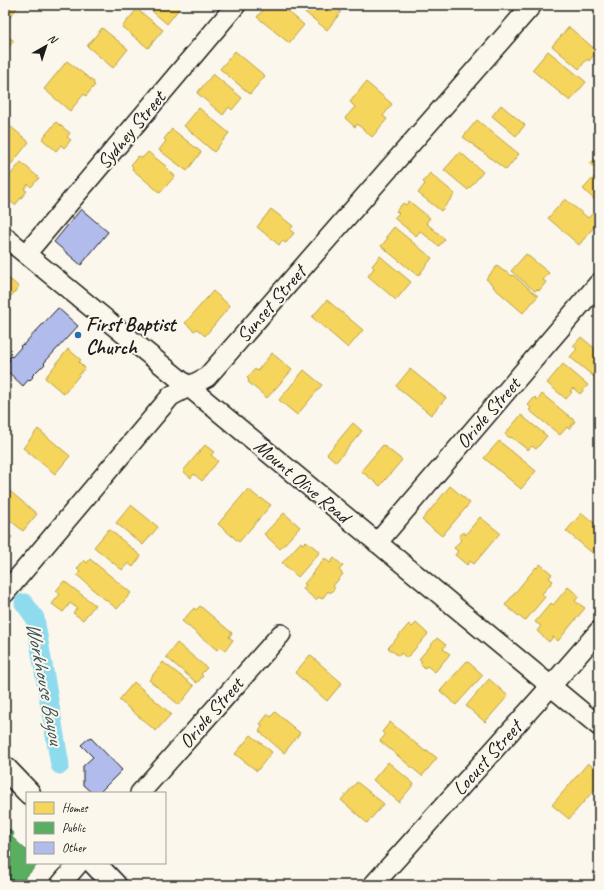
<svg xmlns="http://www.w3.org/2000/svg" width="604" height="890" font-family="Caveat,sans-serif">
<style>
.homes{fill:#f6d55c;stroke:#b59e49}
.public{fill:#5aae61;stroke:#47824c}
.lines{fill:none;stroke-linecap:round;stroke-linejoin:round}
.canal{stroke:#8fdbee;stroke-width:19}
.building{fill:#b1bcec;stroke:#1c1c1c}
.minor-casing{stroke:#1c1c1c;stroke-width:22}
.secondary-casing{stroke:#1c1c1c;stroke-width:25}
.minor{stroke:#fbf7ec;stroke-width:19}
.secondary{stroke:#fbf7ec;stroke-width:22}
.poi-dot{fill:#1f6fb2;stroke:#fbf7ec;stroke-width:1.5}
.labels{text-anchor:middle;dominant-baseline:central;stroke-width:4;stroke-linejoin:round;paint-order:stroke}
.street-label{font-size:20px;fill:#1c1c1c;stroke:#fbf7ec}
.poi-label{font-size:20px;font-weight:bold;fill:#1c1c1c;stroke:#fbf7ec;text-anchor:start}
.water-label{font-size:21px;font-style:italic;fill:#3e555b;stroke:#fbf7ec}
</style>
<rect width="100%" height="100%" fill="#fbf7ec"/>
<filter id="ink" filterUnits="userSpaceOnUse"><feTurbulence type="fractalNoise" baseFrequency=".025" numOctaves="2"/><feDisplacementMap in="SourceGraphic" scale="8" xChannelSelector="R" yChannelSelector="G"/><feConvolveMatrix kernelMatrix="1 2 1 2 8 2 1 2 1" color-interpolation-filters="sRGB"/></filter>
<g filter="url(#ink)">
<path class="homes" d="M5,5H19L9,18L5,14Z
M145,5H182L167,24Z
M267,5H281L304,25L289,43L257,17Z
M296,5H333L341,12L327,30Z
M137,9L163,30L148,48L122,27Z
M569,27L597,51L589,61L587,59L579,69L552,46Z
M102,28L128,49L113,68L87,46Z
M5,34L14,41L5,51Z
M235,51L265,76L250,94L220,69Z
M548,51L586,82L570,101L532,70Z
M67,61L94,82L93,84L95,85L86,96L84,94L70,111L44,89Z
M213,74L242,98L232,110L229,107L223,115L197,93Z
M366,82L392,104L383,116L387,119L372,137L357,124L355,127L345,118L355,107L350,102Z
M501,105L525,125L516,136L492,116Z
M199,108L229,133L214,152L184,126Z
M477,120L519,154L506,170L463,137Z
M56,122L70,133L67,137L71,140L64,148L61,145L56,151L42,139Z
M10,126L29,142L5,172V132Z
M172,129L201,152L187,171L159,150L166,141L164,139Z
M148,152L167,167L166,168L175,176L160,193L132,169L133,167L131,165L138,156L142,158Z
M460,152L483,172L468,190L444,170Z
M599,154V171L590,164Z
M21,162L39,178L31,187L28,184L24,189L27,191L15,205L5,197V181Z
M430,173L455,194L441,211L418,193L425,184L423,182Z
M596,175L599,177V204L583,189Z
M565,199L588,218L593,213L599,218V221L579,245L548,218Z
M409,201L430,218L426,223L445,239L439,246L420,231L416,236L394,218L399,213L396,211L403,203L406,205Z
M271,209L293,226L290,230L294,233L286,243L282,241L279,245L257,227Z
M394,227L432,258L418,276L381,246L388,238L386,237Z
M526,254L549,273L543,280L546,282L539,291L537,289L535,291L511,271Z
M380,256L411,282L396,300L368,276L374,268L372,266Z
M497,266L505,272L506,271L512,276L513,275L538,296L523,313L493,287L494,286L486,279Z
M5,275L19,287L5,303Z
M213,291L230,306L205,336L197,329L194,331L185,323Z
M327,300L363,330L348,348L312,317Z
M581,337L599,352V381L570,357L577,349L573,346Z
M68,349L81,360L79,362L85,368L64,394L45,378Z
M272,353L292,370L267,398L248,382L249,380L247,378L255,369L257,371Z
M563,364L588,385L580,394L573,388L570,391L572,392L566,399L547,383Z
M410,369L446,398L431,415L396,386Z
M304,370L322,385L297,415L279,400Z
M542,394L575,421L569,429L567,427L560,435L529,410L531,408L528,405L535,397L538,400Z
M521,415L547,436L536,449L532,446L528,450L511,437L510,438L505,434Z
M353,423L362,431L336,462L327,454Z
M38,429L70,456L55,474L23,448Z
M499,441L536,471L521,489L484,458Z
M205,445L214,452L211,455L218,461L202,481L194,474L191,478L183,471Z
M383,445L402,460L380,486L361,471Z
M450,486L470,503L442,536L422,520Z
M5,487L37,514L23,531L5,516Z
M248,489L260,499L261,498L271,505L239,542L218,524Z
M131,505L158,527L143,545L116,523Z
M284,513L300,527L280,549L264,534Z
M582,513L599,527V552L596,556L566,531Z
M480,517L500,533L474,564L470,561L467,565L455,555L458,551L454,548L461,540L459,537L463,532L465,535Z
M109,529L141,556L133,567L128,563L122,570L94,547Z
M5,530L12,537L5,545Z
M306,541L320,552L298,577L282,563L301,542L303,544Z
M325,558L330,563L334,558L343,566L339,570L343,574L333,586L335,588L330,593L328,591L322,599L319,597L316,600L303,589L306,585L304,584Z
M90,559L131,593L117,609L91,588H92L77,575L80,572L77,569L84,560L87,563Z
M540,564L552,574L549,578L553,581L542,594L545,597L525,621L505,605L536,567L537,568Z
M64,581L95,605L83,620L73,613L77,608L70,603L68,606L63,612L52,604L60,594L56,591Z
M568,587L579,596L575,601L585,608L558,641L553,637L549,642L537,631L541,626L535,622L551,603L553,605Z
M200,606L232,633L229,637L233,640L225,651L220,647L217,650L182,621L194,608L196,610Z
M416,623L428,634L407,658L401,653L399,656L388,648L409,624L412,627Z
M437,638L446,645L443,649L450,654L435,672L427,666L425,668L420,663L422,661L419,659Z
M177,643L207,668L201,674L203,676L197,683L166,657Z
M310,655L342,683L327,701L295,673Z
M467,661L483,675L456,705L440,691Z
M163,662L194,686L179,705L149,680Z
M489,679L508,696L485,722L466,706Z
M134,682L171,714L156,731L119,700Z
M275,712L300,733L284,753L259,731L263,726L260,724L268,714L271,717Z
M390,722L426,752L427,750L437,758L422,776L380,741L385,735L382,732Z
M251,735L272,752L257,771L235,754Z
M388,762L414,784L399,802L373,780Z
M588,763L597,770L593,774L599,779V784L569,819L552,805Z
M357,782L384,804L367,823L341,800Z
M424,879L431,885H419Z"/>
<path class="public" d="M9,829L14,834L12,837L27,851V863H39L24,879L26,881L23,885H5V830L6,831Z"/>
<g class="lines">
<path class="canal" d="M24,603L35,618L60,765"/>
</g>
<path class="building" d="M81,209L108,232L81,265L54,242Z
M58,308L78,326L44,363L45,364L42,367H41L32,376L33,377L30,380L29,379L23,386L5,369V365L10,360L8,359L11,356L12,357L21,347L20,346L23,344V345Z
M90,737L122,770L99,793H92L83,785V766L93,757L81,745Z"/>
<g class="lines">
<defs>
<path id="minor" d="M5,237L189,387L599,726
M26,254L236,5
M377,543L599,283
M5,593L171,396L207,377L532,5
M140,793L281,634
M60,885L79,863
M373,885L551,686L599,631"/>
<path id="secondary" d="M5,768L29,793
M94,863L115,885"/>
</defs>
<use href="#minor" class="minor-casing"/>
<use href="#secondary" class="secondary-casing"/>
<use href="#minor" class="minor"/>
<use href="#secondary" class="secondary"/>
</g>
</g>
<circle class="poi-dot" cx="78" cy="335" r="4"/>
<g class="labels">
<g class="street-label">
<text transform="translate(131 130) rotate(-50)">Sydney Street</text>
<text transform="translate(271 304) rotate(-49)">Sunset Street</text>
<text transform="translate(488 413) rotate(-49)">Oriole Street</text>
<text transform="translate(302 481) rotate(40)">Mount Olive Road</text>
<text transform="translate(211 713) rotate(-49)">Oriole Street</text>
<text transform="translate(487 758) rotate(-48)">Locust Street</text>
</g>
<g class="poi-label">
<text x="86" y="324">First Baptist<tspan x="86" dy="23">Church</tspan></text>
</g>
<g class="water-label">
<text transform="translate(45 683) rotate(79)">Workhouse Bayou</text>
</g>
</g>
<rect width="604" height="890" fill="none" stroke="#fbf7ec" stroke-width="20"/>
<rect x="10" y="10" width="584" height="870" fill="none" stroke="#1c1c1c" stroke-width="1.5" filter="url(#ink)"/>
<rect x="26" y="792" width="140" height="72" fill="#fbf7ec" stroke="#a29f99"/>
<rect x="34" y="802" width="20" height="12" fill="#f6d55c" stroke="#a29f99"/>
<text x="62" y="812" font-size="12" fill="#1c1c1c">Homes</text>
<rect x="34" y="822" width="20" height="12" fill="#5aae61" stroke="#a29f99"/>
<text x="62" y="832" font-size="12" fill="#1c1c1c">Public</text>
<rect x="34" y="842" width="20" height="12" fill="#b1bcec" stroke="#a29f99"/>
<text x="62" y="852" font-size="12" fill="#1c1c1c">Other</text>
<g transform="translate(46 46) rotate(39)" stroke="#fbf7ec" stroke-width="3" paint-order="stroke">
<path d="M0-3L7 15L0 10L-7 15Z" fill="#1c1c1c"/>
<text y="-6" font-size="11" font-weight="bold" text-anchor="middle" fill="#1c1c1c">N</text>
</g>
</svg>
